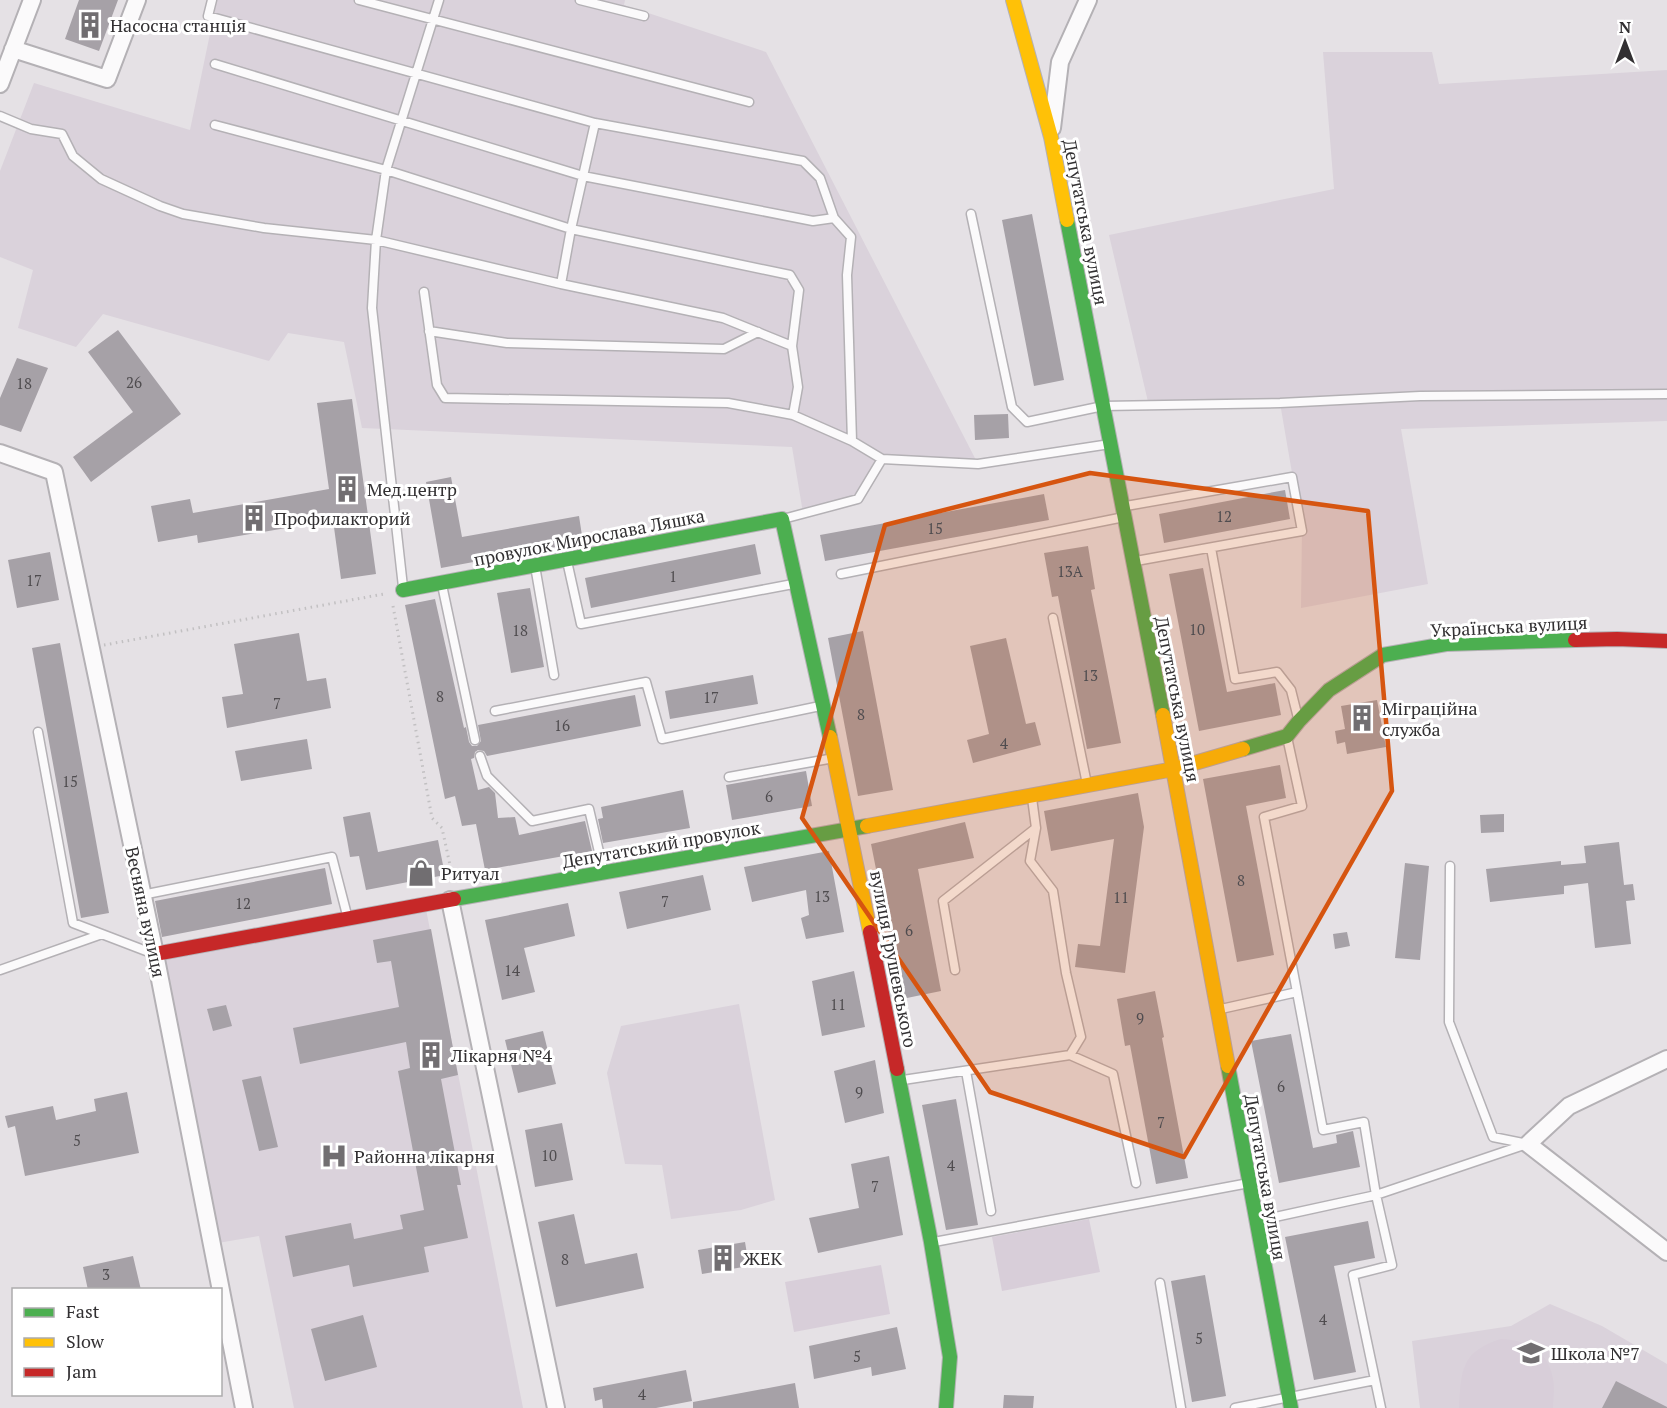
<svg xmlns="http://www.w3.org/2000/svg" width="1667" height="1408" font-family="'PT Serif',serif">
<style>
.built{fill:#dad2db}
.green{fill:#d8ced9}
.building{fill:#a6a1a7}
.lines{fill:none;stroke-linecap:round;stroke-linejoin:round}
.lane-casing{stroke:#b4b1b5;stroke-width:11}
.street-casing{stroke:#b4b1b5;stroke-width:20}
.fast-casing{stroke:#b4b1b5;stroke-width:16}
.slow-casing{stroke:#b4b1b5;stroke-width:16}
.jam-casing{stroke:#b4b1b5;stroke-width:16}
.path{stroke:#c2c0c2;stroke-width:3;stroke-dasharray:1.5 4.5;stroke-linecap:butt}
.lane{stroke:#fbfafb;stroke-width:8}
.street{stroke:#fbfafb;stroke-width:16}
.fast{stroke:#4caf50;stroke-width:14}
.slow{stroke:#ffc107;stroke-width:14}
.jam{stroke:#c62828;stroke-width:14}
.marked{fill:#d65510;fill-opacity:0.2;stroke:#d65510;stroke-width:4.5;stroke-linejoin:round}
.labels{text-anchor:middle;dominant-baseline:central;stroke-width:6;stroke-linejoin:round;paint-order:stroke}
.number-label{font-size:15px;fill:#4f4c4f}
.poi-label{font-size:18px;fill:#323032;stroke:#fff;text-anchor:start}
.street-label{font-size:18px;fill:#323032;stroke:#fff}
</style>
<rect width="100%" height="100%" fill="#e5e1e5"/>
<path class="built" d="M217,0H625L624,5L766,52L978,464L882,459L858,499L803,513L792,447L362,428L344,342L288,333L269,361L103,314L76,347L18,328L33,270L0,257V171L34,83L190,130Z
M1323,52H1432L1439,84L1667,70V421L1401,429L1428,584L1301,608L1302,531L1280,403L1149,406L1109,235L1334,189Z
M425,904L523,1408H294L259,1236L212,1244L155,954Z
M739,1004L775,1200L741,1210L671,1219L662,1165L625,1164L607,1073L621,1026Z
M1550,1304L1602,1326L1667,1364V1408H1420L1412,1341L1511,1326Z"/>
<path class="green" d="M1089,1219L1100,1272L1002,1291L992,1237Z
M881,1265L890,1314L794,1332L785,1282Z
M1501,1339C1528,1340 1548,1351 1553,1379C1555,1388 1553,1399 1553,1408H1459C1461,1371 1461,1351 1501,1339Z"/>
<path class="building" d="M79,0H118L99,51L65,39Z
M1032,214L1064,380L1034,386L1002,220Z
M118,330L181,414L91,482L73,457L133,412L88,352Z
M17,358L48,368L21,432L0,425V398Z
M352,399L376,574L341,579L333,520L198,543L197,535L158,542L151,506L190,499L193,513L329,489L317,403Z
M1008,414L1009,438L975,440L974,415Z
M451,477L462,537L579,516L583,542L441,568L426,482Z
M1285,490L1290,519L1164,543L1159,514Z
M1044,494L1049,520L825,561L820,535Z
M755,544L761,574L591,608L585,578Z
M1088,546L1095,589L1091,590L1121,743L1087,749L1058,596L1052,597L1044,553Z
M50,552L59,600L17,608L8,560Z
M1203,568L1227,692L1275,683L1281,715L1199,731L1169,574Z
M530,588L544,667L511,673L497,593Z
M435,599L464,728L466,727L469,742L472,746H477L481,741L478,725L635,695L641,726L487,756L484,751L478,750L475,752L474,758L471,759L478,790L489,787L495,793L498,818L515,817L519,835L585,821L592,851L485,870L476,824L462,826L455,796L445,799L405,605Z
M863,631L893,790L858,796L828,638Z
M299,633L307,681L326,678L331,708L227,728L222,697L243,694L234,644Z
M1006,638L1026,724L1035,722L1041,745L973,763L967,740L989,734L970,646Z
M60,643L109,913L81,918L32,648Z
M753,675L758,704L670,719L665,691Z
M1377,700L1386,747L1347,754L1345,742L1337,744L1335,731L1345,729L1341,706Z
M307,739L312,769L241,781L235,751Z
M1280,765L1286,798L1246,806L1274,955L1237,962L1203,779Z
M806,771L812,806L732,820L726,785Z
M683,790L690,828L603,843L598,819L603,818L601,807Z
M1138,793L1144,827L1125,973L1075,967L1078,944L1100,946L1114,839L1051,851L1044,811Z
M370,812L378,852L438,840L445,875L366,890L359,856L350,857L343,817Z
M1504,814V832L1481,833L1480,815Z
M965,822L974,858L918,869L941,991L902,999L871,844Z
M1619,842L1624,885L1633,884L1635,900L1626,901L1631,944L1595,948L1588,883L1564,886V894L1490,902L1486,869L1561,861V865L1586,863L1584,846Z
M829,851L844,932L806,939L801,918L809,915L806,890L752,902L744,867Z
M1405,863L1429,866L1420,960L1395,958Z
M325,868L332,904L162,937L155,901Z
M703,875L711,910L627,929L619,892Z
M568,903L575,936L524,948L535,992L502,1000L485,920Z
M431,929L458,1075L441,1079L461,1185H457L468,1238L424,1247L429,1272L353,1287L349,1265L293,1277L285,1236L351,1223L354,1239L403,1229L400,1215L424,1210L398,1071L410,1068L406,1042L300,1064L293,1028L399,1007L391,961L377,963L373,940Z
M1347,932L1350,946L1335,949L1333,934Z
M854,971L865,1027L822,1036L812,981Z
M1155,991L1164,1037L1162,1038L1188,1178L1156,1184L1130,1045L1125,1046L1117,999Z
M226,1005L232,1026L213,1031L207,1009Z
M543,1031L556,1084L518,1093L505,1040Z
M1291,1034L1313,1148L1337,1143L1336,1135L1353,1131L1360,1167L1279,1183L1251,1041Z
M875,1060L884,1113L845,1123L834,1071Z
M261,1076L278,1147L259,1151L242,1080Z
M127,1092L139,1153L25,1176L15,1126L8,1128L5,1116L53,1106L56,1120L96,1111L94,1099Z
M956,1099L978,1225L946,1230L922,1105Z
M562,1123L573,1180L535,1187L525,1130Z
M889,1156L903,1235L818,1253L809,1218L859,1208L851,1164Z
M574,1214L585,1264L637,1253L644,1288L556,1307L538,1222Z
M1368,1221L1375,1258L1334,1266L1356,1372L1314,1380L1285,1237Z
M745,1242L749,1266L702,1274L698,1250Z
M133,1256L141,1290H88L83,1267Z
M1205,1275L1226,1396L1192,1402L1171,1281Z
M363,1315L377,1367L325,1381L311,1329Z
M897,1327L906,1369L872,1376L871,1367L814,1379L809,1346Z
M686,1370L692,1401L656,1408H603L602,1399L595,1401L593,1388Z
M1616,1381L1667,1407V1408H1602Z
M795,1383L799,1408H693V1402Z
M1004,1395L1034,1396L1033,1408H1003Z"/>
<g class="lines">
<defs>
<path id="lane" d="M212,0L208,16L595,123L803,161L820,178L834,218L851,237L847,275L852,441
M359,0L749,102
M580,0L644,16
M215,64L583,176L813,221L834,218
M0,116L31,129L62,134L73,156L101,179L160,206L183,214L264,228L376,240L561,284L723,318L792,346
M215,125L386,170L571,229L790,275L799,290L792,346L798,387L793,415
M971,214L1012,407L1027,422L1103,406L1280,403L1420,396L1667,394
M561,284L571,229L595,123
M424,292L437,385L445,398L728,403L793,415L852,441L882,459
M429,331L507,343L724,349L758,332
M1126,506L1292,477L1302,531L1136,561
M783,519L858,499L882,459L978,464L1110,444
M1211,548L1235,679L1277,672L1291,690L1298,718
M567,561L581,624L793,584
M535,566L554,675
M841,574L1124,517
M442,585L475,740
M403,587L372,308L376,240L386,170L439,0
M1053,618L1087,784
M495,711L646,682L662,739L820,706
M38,732L73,923L154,954
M1287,737L1302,806L1264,817L1323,1130L1364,1122L1376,1195L1392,1265L1353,1275L1381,1408
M480,756L487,776L532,821L589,809L603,869
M729,777L834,758
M1036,828L1030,861L1053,891L1066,973L1081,1037L1070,1055
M1450,866L1449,1022L1493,1137L1528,1144
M142,895L332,857L347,915
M0,970L102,934
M955,970L943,901L1036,828L1032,798
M1221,1009L1297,992
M966,1071L991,1211
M903,1080L1070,1055L1113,1074L1136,1183
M1257,1221L1376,1195L1524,1145
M934,1242L1249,1183
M1160,1283L1181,1408
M1235,1408L1375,1380"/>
<path id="street" d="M13,49L107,79L137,0
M0,84L32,0
M1052,128L1060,62L1088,0
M0,453L54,472L155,954L244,1408
M450,900L556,1408
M1667,1059L1569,1106L1528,1144L1667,1252"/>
<path id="fast" d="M1067,220L1163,715
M403,590L782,519L830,737
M1243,749L1287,736L1299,721L1329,690L1383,655L1446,644L1575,640
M454,899L867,826
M1228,1066L1291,1408
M897,1069L931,1242L950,1357L946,1408"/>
<path id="slow" d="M1013,0L1051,137L1067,220
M1163,715L1228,1066
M830,737L870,932
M867,826L1174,769L1243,749"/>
<path id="jam" d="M1575,640L1617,639L1667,641
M870,932L897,1069
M155,954L454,899"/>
</defs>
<use href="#lane" class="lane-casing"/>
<use href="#street" class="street-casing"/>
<use href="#fast" class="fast-casing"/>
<use href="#slow" class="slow-casing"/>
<use href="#jam" class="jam-casing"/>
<path class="path" d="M393,606L432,818L442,828L453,879
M104,645L384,594"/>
<use href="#lane" class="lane"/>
<use href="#street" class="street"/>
<use href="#fast" class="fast"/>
<use href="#slow" class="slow"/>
<use href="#jam" class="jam"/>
</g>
<path class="marked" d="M1090,473L1368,511L1392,791L1184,1157L990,1092L802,818L885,525Z"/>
<defs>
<symbol id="building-bare" viewBox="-9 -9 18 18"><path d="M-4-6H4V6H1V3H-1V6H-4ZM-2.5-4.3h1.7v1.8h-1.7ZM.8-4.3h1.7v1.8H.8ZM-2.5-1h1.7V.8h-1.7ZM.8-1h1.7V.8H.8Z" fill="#716e71" stroke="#fff" stroke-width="2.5" paint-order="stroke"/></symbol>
<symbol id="shop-bare" viewBox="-9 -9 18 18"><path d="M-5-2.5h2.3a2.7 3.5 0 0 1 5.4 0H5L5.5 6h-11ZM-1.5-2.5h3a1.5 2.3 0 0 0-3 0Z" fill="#716e71" stroke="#fff" stroke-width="2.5" paint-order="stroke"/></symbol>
<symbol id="hospital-bare" viewBox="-9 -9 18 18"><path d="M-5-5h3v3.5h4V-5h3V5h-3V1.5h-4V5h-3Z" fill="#716e71" stroke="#fff" stroke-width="2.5" paint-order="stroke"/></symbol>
<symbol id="school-bare" viewBox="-9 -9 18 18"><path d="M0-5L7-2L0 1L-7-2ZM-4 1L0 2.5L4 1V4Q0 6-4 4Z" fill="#716e71" stroke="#fff" stroke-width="2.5" paint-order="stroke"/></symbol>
</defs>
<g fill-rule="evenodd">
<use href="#building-bare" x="71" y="6" width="38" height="38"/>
<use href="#building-bare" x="328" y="470" width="38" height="38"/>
<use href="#building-bare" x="235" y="499" width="38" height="38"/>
<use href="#building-bare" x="1343" y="699" width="38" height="38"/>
<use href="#shop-bare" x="402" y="854" width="38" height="38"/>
<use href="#building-bare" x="412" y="1036" width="38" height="38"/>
<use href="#hospital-bare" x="315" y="1137" width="38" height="38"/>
<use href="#building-bare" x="704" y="1239" width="38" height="38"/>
<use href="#school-bare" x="1512" y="1334" width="38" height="38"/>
</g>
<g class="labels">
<g class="number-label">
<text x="134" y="382">26</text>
<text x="24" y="383">18</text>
<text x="1224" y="516">12</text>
<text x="935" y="528">15</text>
<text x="1070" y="571">13А</text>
<text x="673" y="576">1</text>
<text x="34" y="580">17</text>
<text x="1197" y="629">10</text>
<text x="520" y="630">18</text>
<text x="1090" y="675">13</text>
<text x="440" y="696">8</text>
<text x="711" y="697">17</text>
<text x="277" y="703">7</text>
<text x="861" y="714">8</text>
<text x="562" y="725">16</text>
<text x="1004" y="743">4</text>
<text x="70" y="781">15</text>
<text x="769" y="796">6</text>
<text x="1241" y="880">8</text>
<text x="822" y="896">13</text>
<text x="1121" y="897">11</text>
<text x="665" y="901">7</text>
<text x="243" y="903">12</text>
<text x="909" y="930">6</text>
<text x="512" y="970">14</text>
<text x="838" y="1004">11</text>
<text x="1140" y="1018">9</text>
<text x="1281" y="1086">6</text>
<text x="859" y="1092">9</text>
<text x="1161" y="1122">7</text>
<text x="77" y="1140">5</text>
<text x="549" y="1155">10</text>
<text x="951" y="1165">4</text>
<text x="875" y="1186">7</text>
<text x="565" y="1259">8</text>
<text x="106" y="1274">3</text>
<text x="1323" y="1319">4</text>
<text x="1199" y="1338">5</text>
<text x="857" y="1356">5</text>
<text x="642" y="1394">4</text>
</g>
<g class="poi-label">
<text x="110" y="25">Насосна станція</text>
<text x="367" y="489">Мед.центр</text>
<text x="274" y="518">Профилакторий</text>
<text x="1382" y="708">Міграційна<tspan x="1382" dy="21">служба</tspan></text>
<text x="441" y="873">Ритуал</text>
<text x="451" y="1055">Лікарня №4</text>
<text x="354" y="1156">Районна лікарня</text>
<text x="743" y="1258">ЖЕК</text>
<text x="1551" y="1353">Школа №7</text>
</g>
<g class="street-label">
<text transform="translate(1086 222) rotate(79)">Депутатська вулиця</text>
<text transform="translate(589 537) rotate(-11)">провулок Мирослава Ляшка</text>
<text transform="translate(1509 626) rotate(-3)">Українська вулиця</text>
<text transform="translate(1178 699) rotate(79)">Депутатська вулиця</text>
<text transform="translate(661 844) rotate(-10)">Депутатський провулок</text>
<text transform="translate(146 912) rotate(78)">Весняна вулиця</text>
<text transform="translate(894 959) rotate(79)">вулиця Грушевського</text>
<text transform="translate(1266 1177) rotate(80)">Депутатська вулиця</text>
</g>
</g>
<rect x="12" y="1288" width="210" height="108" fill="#ffffff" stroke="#adacad" stroke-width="1.5"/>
<rect x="24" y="1308" width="30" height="9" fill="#4caf50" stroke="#adacad" stroke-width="1.5"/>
<text x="66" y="1318" font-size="18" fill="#323032">Fast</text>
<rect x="24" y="1338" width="30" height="9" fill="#ffc107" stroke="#adacad" stroke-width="1.5"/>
<text x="66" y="1348" font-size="18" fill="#323032">Slow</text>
<rect x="24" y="1368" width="30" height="9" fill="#c62828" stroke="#adacad" stroke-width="1.5"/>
<text x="66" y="1378" font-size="18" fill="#323032">Jam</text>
<g transform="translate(1625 42)" stroke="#ffffff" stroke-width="4.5" paint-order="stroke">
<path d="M0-4.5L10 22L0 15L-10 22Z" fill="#323032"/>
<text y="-9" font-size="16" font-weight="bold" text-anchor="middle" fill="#323032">N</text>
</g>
</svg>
